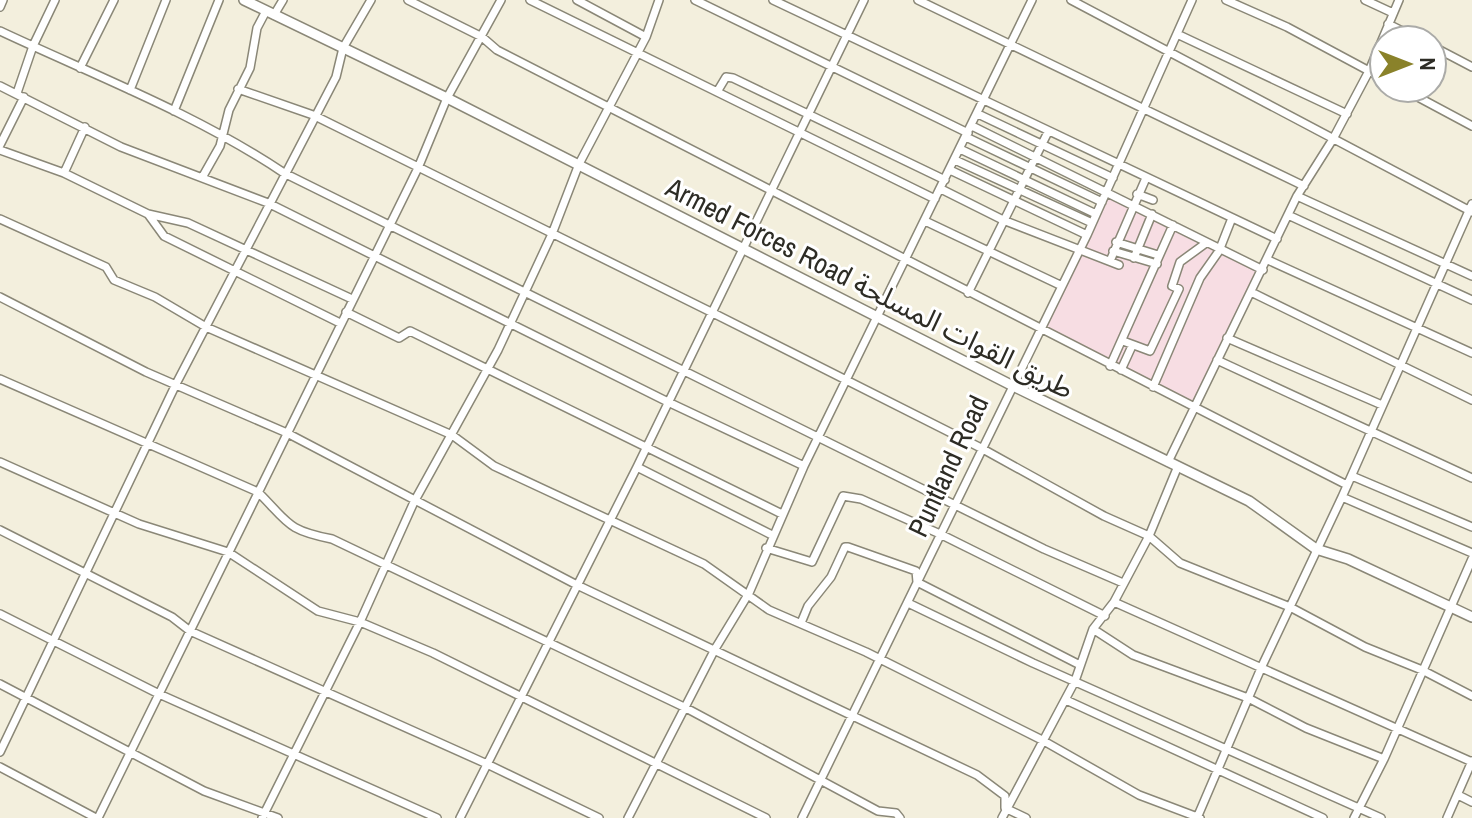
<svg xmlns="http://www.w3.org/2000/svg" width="1472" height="818" font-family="'Archivo Narrow','Noto Sans Arabic',sans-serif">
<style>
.commercial{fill:#f7dde3}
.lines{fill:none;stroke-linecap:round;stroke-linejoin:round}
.minor-casing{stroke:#8a8777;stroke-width:10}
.tertiary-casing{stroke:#8a8777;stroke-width:12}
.minor{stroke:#fff;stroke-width:7}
.tertiary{stroke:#fff;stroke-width:9}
.labels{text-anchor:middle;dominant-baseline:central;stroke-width:6;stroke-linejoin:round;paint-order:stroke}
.street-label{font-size:28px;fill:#2d2c25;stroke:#fff}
</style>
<rect width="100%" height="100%" fill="#f3efdd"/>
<path class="commercial" d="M1109,197L1258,271L1193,403L1044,327Z"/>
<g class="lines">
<defs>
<path id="minor" d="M408,0L482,37L497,50L1345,484
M530,0L935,199
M577,0L646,37
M695,0L968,133
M773,0L1277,239
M918,0L1304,186
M1071,0L1472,212
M1226,0L1287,27L1384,79
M1365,0L1393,13
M0,7L3,0
M274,15L283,0
M1388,24L1420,40
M0,31C96,76 196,114 284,173L1044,549L1123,583
M1177,34L1347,114
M1432,46L1472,67
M80,68L114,0
M0,86L121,147L268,203L668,402L804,466
M1401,88L1472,126
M238,89L313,115L713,313L981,448L1104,516L1149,536L1180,563L1290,607L1365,647L1422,670L1472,696
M130,90L166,0
M717,92L726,77L733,78L945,180
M17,93L33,46L55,0
M174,111L219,0
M978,114L1113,178
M972,126L1263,270
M966,137L1102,202
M0,145L24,97
M960,149L1096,214
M0,150L64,173L148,214L164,236L340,323
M955,160L1092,223
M950,170L1087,235
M64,173L85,127
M203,176L220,146L229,110L250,68L257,28L266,11
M941,189L1003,220L1119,265
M1137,194L1153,200
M1297,196L1472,276
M148,214L188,223L352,299
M1288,215L1472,300
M0,219L106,267L114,280L155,297L206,327L452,435L494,466L704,564L769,610L866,652L1042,740L1139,795L1200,818
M925,221L1062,286
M1116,242L1158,255
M1113,251L1157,264
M1134,258L1152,214
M1268,260L1472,353
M1110,261L1146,178
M968,293L1048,132
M1253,293L1472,400
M0,297L146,372L287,433L577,585L977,775L1005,796V808L1026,818
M346,312L399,338L410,331L782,514
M1227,338L1382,405
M1123,341L1150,351L1179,289L1172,286L1180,262L1206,243
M1217,360L1472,478
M1110,366L1173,225
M1121,370L1132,346
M0,379L258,492C289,523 286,530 332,539L686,708L878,811L896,813L900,818
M1153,387L1200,278L1219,251L1232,218
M0,462L139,524L228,552L318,611L360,622L433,653L766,818
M1168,462L1297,196L1333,139L1369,71L1399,0
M637,467L772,535
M1352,476L1472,527
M1342,497L1472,553
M0,530L172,617L190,631L487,764L599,818
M766,548L812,562L843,496L861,499L940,534L1105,616
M1114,602L1472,762
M908,603L1033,663L1381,818
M0,614L159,694L437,818
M801,623L808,606L831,577L845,547H848L916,571L917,582L1078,664
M1093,629L1133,655L1248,698L1306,728L1384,759
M0,684L204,791L278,818
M1066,700L1323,818
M0,752L176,384L336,77L343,48L371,0
M0,767L96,818
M1458,795L1472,802
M98,818L418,168L447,98L501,0
M262,818L360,622L414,502L498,350L552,234L579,164L646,37L659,0
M460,818L637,467L864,0
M628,818L715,649L749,593L804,466L1032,0
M802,818L1087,235L1192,0
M1002,818L1075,681L1093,629L1114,602L1149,536L1178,466
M1197,818L1262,666L1342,497L1472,204
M1354,818L1384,759L1472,559
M1447,818L1472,761"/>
<path id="tertiary" d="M244,0L447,98L1011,385L1249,501L1316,549L1348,559L1472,617"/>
</defs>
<use href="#minor" class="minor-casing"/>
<use href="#tertiary" class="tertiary-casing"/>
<use href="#minor" class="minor"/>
<use href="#tertiary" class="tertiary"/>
</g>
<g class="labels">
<g class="street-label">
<text transform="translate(870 288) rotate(27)">Armed Forces Road طريق القوات المسلحة</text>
<text transform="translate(948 466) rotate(-65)">Puntland Road</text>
</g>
</g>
<g transform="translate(1408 64) rotate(90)"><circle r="38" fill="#ffffff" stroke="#ababa8" stroke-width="2"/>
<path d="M0-6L14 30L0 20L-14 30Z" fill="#8a822a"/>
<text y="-12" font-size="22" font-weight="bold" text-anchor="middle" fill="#2d2c25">N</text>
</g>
</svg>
